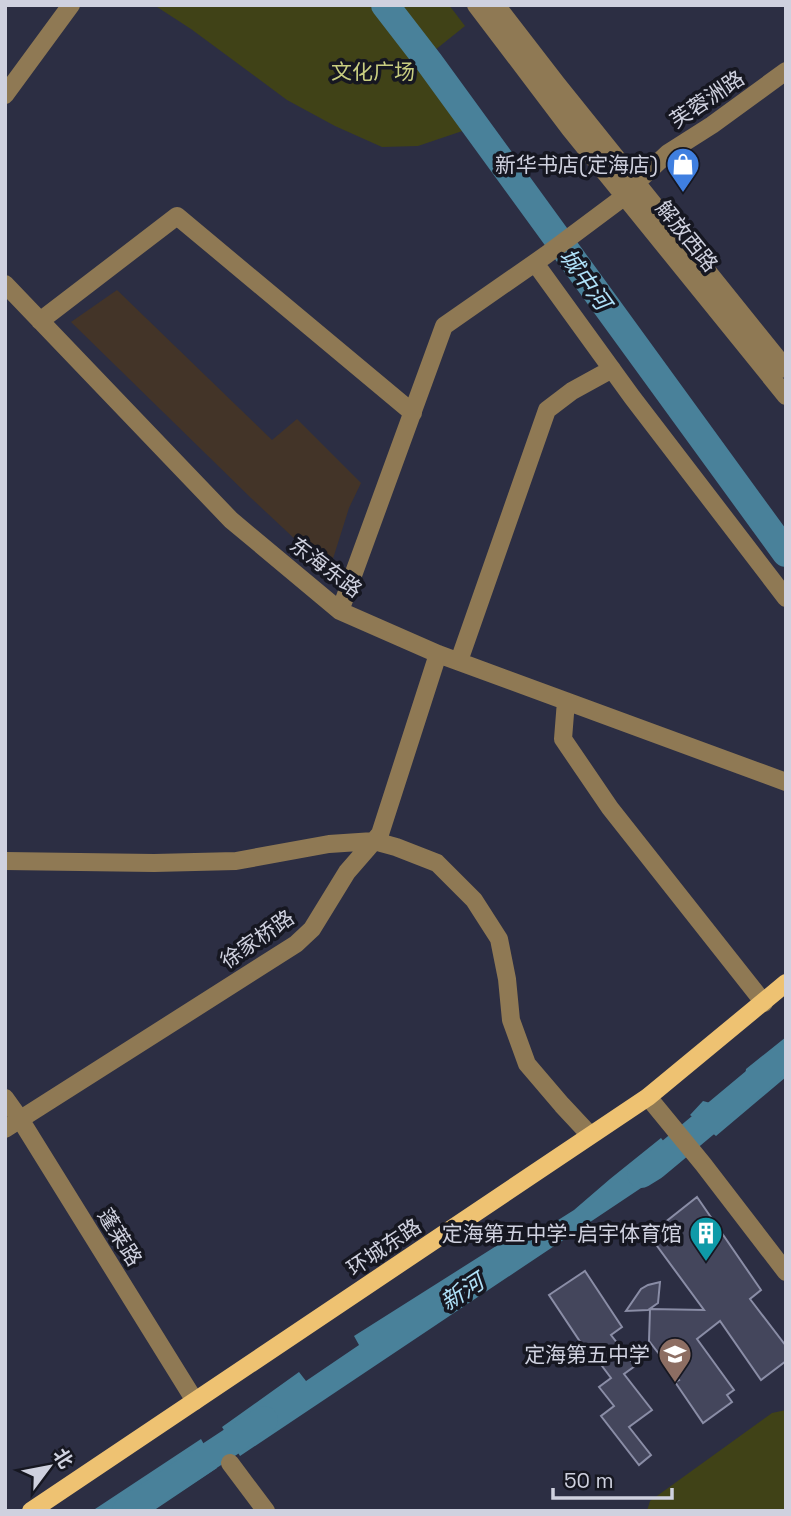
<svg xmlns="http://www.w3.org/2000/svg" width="791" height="1516" font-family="'Space Grotesk','Noto Sans SC',sans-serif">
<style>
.commercial{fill:#433428}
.green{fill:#404217}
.water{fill:#49819a}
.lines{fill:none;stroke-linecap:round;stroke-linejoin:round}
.river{stroke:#49819a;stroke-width:28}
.building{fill:#44465c;stroke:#8a8da6;stroke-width:2}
.minor{stroke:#8f7954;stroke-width:18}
.major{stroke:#eec272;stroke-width:18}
.labels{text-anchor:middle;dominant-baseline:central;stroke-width:7;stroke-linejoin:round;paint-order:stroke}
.park-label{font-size:21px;fill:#c9ce80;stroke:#161721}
.street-label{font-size:21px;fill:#cfd1df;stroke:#161721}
.poi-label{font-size:21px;fill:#cfd1df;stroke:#161721;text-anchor:end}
.water-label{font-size:23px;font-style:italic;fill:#afe1f8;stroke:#161721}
</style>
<rect width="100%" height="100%" fill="#2c2e43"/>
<path class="commercial" d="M117,290L272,440L297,419L361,483L349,508L331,565L298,542L251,498L71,322Z"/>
<path class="green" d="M154,5H449L465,26L435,50L486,123L418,146L382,147L335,126L287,100L191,29Z
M786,1410V1511H647L650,1501L772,1413Z"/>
<path class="water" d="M786,1037V1077L716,1136L690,1115L703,1101L718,1105L745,1077L746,1069Z
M661,1138L680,1162L240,1456L222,1427L299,1372L306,1381L359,1345L354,1336L520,1231L525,1241L574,1210L610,1179Z
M201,1439L217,1468L153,1511H92Z"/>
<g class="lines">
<path class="river" d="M385,5L429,62L786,553
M641,1174L654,1166L786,1056
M126,1511L264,1420"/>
</g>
<path class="building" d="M697,1197L761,1290L750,1299L786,1346V1361L761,1380L720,1321L697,1339L734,1390L727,1395L732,1402L703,1423L675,1382L679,1380L649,1341L650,1309L704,1310L649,1235Z
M585,1271L622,1327L611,1335L635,1366L624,1374L652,1410L629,1427L651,1455L639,1465L601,1416L614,1406L599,1387L611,1378L590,1350L587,1352L549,1295Z
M660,1282L658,1303L648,1310L626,1311L641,1289L648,1285Z"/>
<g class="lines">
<path class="minor" d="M476,5L570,129L786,396
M496,5L557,84L786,369
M5,95L71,5
M535,263L632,397L786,598
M5,284L231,520L340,611L438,654L786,782
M40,321L177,216L413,413
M340,611L444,326L546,255L625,196L636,183L668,153L712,125L786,71
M459,661L547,410L572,391L612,369
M566,701L563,739L610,808L764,1003
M5,861L154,863L236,861L329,844L374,841L396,847L437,863L474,900L499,939L507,979L511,1020L527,1064L562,1105L590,1135
M648,1097L703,1164L786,1272
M5,1098L20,1119L195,1401
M5,1129L296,944L312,929L347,872L380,834L438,654
M230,1463L266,1511"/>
<path class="major" d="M31,1511L648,1097L786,983"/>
</g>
<defs>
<symbol id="shop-pin" viewBox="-11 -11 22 30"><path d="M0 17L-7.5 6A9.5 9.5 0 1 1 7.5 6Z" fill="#3f7fe0" stroke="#161721"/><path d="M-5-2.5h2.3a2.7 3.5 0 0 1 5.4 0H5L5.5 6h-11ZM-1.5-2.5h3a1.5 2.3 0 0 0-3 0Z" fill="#fff"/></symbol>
<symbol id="building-pin" viewBox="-11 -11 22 30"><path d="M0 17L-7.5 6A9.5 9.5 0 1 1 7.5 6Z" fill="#0f9aa8" stroke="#161721"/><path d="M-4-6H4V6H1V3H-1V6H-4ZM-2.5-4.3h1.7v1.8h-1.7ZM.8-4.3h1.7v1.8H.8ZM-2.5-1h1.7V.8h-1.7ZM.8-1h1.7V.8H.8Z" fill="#fff"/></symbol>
<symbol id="school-pin" viewBox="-11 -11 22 30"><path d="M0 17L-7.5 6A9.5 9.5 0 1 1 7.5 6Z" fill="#8d6e63" stroke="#161721"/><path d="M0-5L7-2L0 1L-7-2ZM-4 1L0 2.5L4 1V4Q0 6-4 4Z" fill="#fff"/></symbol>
</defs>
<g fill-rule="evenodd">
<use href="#shop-pin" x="664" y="145" width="38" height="52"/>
<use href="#building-pin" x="687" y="1214" width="38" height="52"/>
<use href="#school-pin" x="656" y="1335" width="38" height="52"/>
</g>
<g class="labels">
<g class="park-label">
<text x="373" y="71">文化广场</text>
</g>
<g class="street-label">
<text transform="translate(707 99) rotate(-34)">芙蓉洲路</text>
<text transform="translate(687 236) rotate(51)">解放西路</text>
<text transform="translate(326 567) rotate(37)">东海东路</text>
<text transform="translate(257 939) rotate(-35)">徐家桥路</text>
<text transform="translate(120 1237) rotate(58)">蓬莱路</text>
<text transform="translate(384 1247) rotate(-34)">环城东路</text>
</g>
<g class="poi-label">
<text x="658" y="164">新华书店(定海店)</text>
<text x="682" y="1233">定海第五中学-启宇体育馆</text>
<text x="650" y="1354">定海第五中学</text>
</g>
<g class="water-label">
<text transform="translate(585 279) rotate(54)">城中河</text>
<text transform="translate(462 1292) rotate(-33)">新河</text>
</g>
</g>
<rect width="791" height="1516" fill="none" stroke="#cfd1df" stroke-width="14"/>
<g transform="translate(49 1467) rotate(58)" stroke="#161721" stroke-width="5" paint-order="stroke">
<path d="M0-5L12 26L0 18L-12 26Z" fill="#cfd1df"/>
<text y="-10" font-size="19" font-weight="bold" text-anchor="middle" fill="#cfd1df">北</text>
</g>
<path d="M553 1488v10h119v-10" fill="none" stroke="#cfd1df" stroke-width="3.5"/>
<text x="564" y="1488" font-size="21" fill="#cfd1df" stroke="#161721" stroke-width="5" paint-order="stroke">50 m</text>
</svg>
